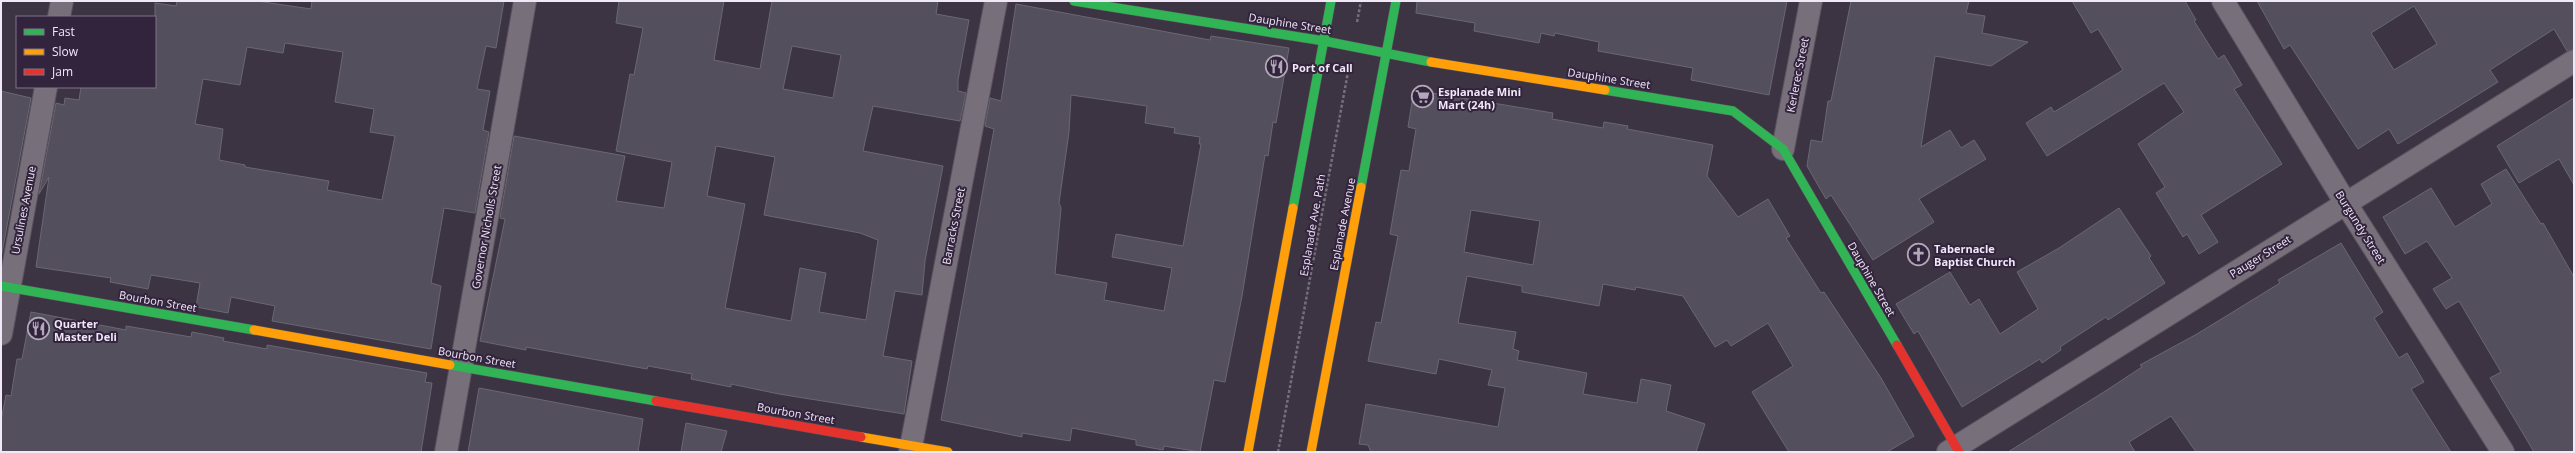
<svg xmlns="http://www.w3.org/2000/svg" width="2575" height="453" font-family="'Open Sans',sans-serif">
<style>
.building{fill:#534f5d;stroke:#6a6774;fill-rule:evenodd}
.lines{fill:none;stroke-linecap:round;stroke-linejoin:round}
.street-casing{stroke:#59525e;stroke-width:24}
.fast-casing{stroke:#59525e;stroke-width:10}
.slow-casing{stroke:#59525e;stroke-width:10}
.jam-casing{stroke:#59525e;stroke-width:10}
.path{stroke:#756f7a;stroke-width:2.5;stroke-dasharray:3 2;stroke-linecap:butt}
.street{stroke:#77707b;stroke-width:22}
.fast{stroke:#30b455;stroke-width:9}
.slow{stroke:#ff9f0a;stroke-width:9}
.jam{stroke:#e5322d;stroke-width:9}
.labels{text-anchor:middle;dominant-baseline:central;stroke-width:4;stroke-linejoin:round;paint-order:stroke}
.street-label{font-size:11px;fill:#f0e7f7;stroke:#33243e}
.poi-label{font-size:11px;font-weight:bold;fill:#f0e7f7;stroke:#33243e;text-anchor:start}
</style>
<rect width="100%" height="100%" fill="#3d3443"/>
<path class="building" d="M177,1H257L311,9L312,1H504L496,48L486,46L477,89L490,91L483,130L489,132L475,213L444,208L431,283L441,286L431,349L272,321L275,306L231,297L228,313L196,307L200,283L151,275L148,289L110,282L111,278L36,267L49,177L39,194L56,103L64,105L65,98L79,100L81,87H155V3L176,6ZM285,43L343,52L335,102L374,109L370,132L395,136L382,200L327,190L329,181L245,167V165L219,160L223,129L195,124L203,79L240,85L247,47L283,53Z
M619,1H724L714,60L760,69L772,1H938L936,14L969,20L958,80V91L966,93L960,121L873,106L863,151L943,166L925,261L922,295L895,291L883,356L912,361L904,414L779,394L731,384V387L691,379L692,374L648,366L647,369L526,347V350L480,341L505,219L500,218L514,136L625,156L616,201L664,208L672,162L616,151L630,74L634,75L643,28L616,23ZM792,46L841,55L833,98L783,89ZM716,146L775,157L764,215L860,233L878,240L866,320L819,312L826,273L800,268L791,321L725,308L745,204L707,196Z
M1417,1H1787L1769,95L1691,80L1693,68L1598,51L1599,42L1555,33L1554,36L1541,33L1539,43L1474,31L1475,23L1416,13Z
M1851,1H1969L1966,13L1985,16L1982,33L2028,42L1991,66L1935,56L1921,147L1950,130L1961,148L1974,140L1986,159L1919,199L1934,222L1873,260L1831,195L1826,199L1807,166L1811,140L1822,142L1828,101H1831Z
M2072,1H2185L2196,20L2194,21L2218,59L2224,55L2242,85L2234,89L2282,164L2201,215L2218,242L2199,254L2187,234L2183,237L2156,193L2165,187L2138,144L2184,112L2164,83L2047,156L2026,123L2051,107L2054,112L2123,70L2098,29L2091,33Z
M2257,1H2574V49L2567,51L2554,29L2490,70L2498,82L2398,144L2389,129L2358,149L2290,45L2284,49ZM2414,6L2437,44L2394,70L2371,33Z
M1016,4L1210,40L1211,36L1289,48L1276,123L1273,122L1268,156L1265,155L1242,296L1225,382L1214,380L1200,452L1164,446L1163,450L1136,445V440L1072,428L1070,441L1022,433V437L941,420L994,129L985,126L990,98L1001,101ZM1071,95L1147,106L1145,123L1175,128L1174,133L1200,137L1199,144H1201L1183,246L1116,234L1112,257L1172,268L1164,311L1104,300L1107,283L1055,274L1061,208L1059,203L1069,132Z
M1414,90L1553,113L1552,119L1603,128L1604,122L1628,126L1627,129L1713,145L1707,176L1738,217L1768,199L1790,236L1786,238L1821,293L1824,292L1881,378L1914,436L1887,452H1789L1752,392L1793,366L1768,323L1731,346L1727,340L1715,347L1683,296L1636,287L1635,290L1603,284L1599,306L1522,292V286L1467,276L1458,323L1516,332L1513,349L1519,351L1517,360L1587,373L1583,394L1637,403L1641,379L1671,385L1666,411L1705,424L1696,452H1371L1368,445L1359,444L1366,404L1498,427L1505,388L1488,385L1492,370L1439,359L1436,374L1368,361L1376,322L1381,323L1398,236L1390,234L1401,170L1409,171L1416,129L1408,127ZM1471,210L1540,221L1533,265L1464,252Z
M1,91L31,98L1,258Z
M2574,98V185L2559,159L2519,183L2497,146Z
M2506,169L2541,224L2543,223L2574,277V452H2534L2490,378L2501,372L2459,301L2446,309L2433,289L2452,278L2427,241L2405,254L2383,217L2431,188L2455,227L2492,204L2481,184Z
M2119,208L2151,256L2149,258L2165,283L2108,320L2106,317L2060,347L2061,350L2042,363L2040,359L1962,407L1918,331L1914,334L1896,304L1950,272L1970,305L1979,299L2000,334L2038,309L2017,272L2059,248Z
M2341,243L2383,312L2374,318L2399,358L2407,353L2424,382L2411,389L2451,452H2196L2171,416L2129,442L2135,452H2008L2107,390L2142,367L2140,365L2197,334L2280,283L2278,280Z
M31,312L126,330V326L191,337L192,332L224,338L223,341L267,349V345L427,373L425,382L432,383L421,452H1V421L6,395L11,396L17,359H22Z
M479,388L643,419L638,452H468Z
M686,423L727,431L721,452H681Z"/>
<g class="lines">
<defs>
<path id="street" d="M2223,1L2345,202L2503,452
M59,17L62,1
M1783,149L1811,1
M1,334L46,87
M446,452L525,1
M910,452L996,1
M1948,452L2574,61"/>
<path id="fast" d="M1074,1L1324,41L1431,62
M1605,90L1733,111L1783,149L1897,345
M1361,187L1396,1
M1293,208L1331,1
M1,286L254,330
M450,365L656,401"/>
<path id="slow" d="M1431,62L1605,90
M254,330L450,365
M861,437L948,452
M1248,452L1293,208
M1311,452L1361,187"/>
<path id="jam" d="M1897,345L1959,452
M656,401L861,437"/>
</defs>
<use href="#street" class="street-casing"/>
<use href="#fast" class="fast-casing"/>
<use href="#slow" class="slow-casing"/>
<use href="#jam" class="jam-casing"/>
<path class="path" d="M1357,22L1361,1
M1278,452L1348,72"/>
<use href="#street" class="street"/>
<use href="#fast" class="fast"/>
<use href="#slow" class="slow"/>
<use href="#jam" class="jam"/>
</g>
<defs>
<symbol id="restaurant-ring" viewBox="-11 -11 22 22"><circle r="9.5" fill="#33243e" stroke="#b1a8b8" stroke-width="1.5"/><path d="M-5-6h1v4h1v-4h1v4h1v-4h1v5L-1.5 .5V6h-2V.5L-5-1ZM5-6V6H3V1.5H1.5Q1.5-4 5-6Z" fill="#b1a8b8"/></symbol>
<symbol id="supermarket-ring" viewBox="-11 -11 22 22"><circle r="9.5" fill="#33243e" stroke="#b1a8b8" stroke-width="1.5"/><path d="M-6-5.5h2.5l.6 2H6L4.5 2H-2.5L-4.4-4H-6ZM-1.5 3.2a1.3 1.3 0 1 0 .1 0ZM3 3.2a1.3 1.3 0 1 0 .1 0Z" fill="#b1a8b8"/></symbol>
<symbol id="church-ring" viewBox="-11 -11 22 22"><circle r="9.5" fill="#33243e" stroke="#b1a8b8" stroke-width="1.5"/><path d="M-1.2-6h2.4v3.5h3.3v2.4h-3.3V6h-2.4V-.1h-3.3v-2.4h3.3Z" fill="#b1a8b8"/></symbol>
</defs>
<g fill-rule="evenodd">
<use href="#restaurant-ring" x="1264" y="54" width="25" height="25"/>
<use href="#supermarket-ring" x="1410" y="84" width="25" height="25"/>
<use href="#church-ring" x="1906" y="242" width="25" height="25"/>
<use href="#restaurant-ring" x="26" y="316" width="25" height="25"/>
</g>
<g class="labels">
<g class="street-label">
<text transform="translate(1290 23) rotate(9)">Dauphine Street</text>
<text transform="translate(1797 75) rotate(-79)">Kerlerec Street</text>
<text transform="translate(1609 78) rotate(9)">Dauphine Street</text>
<text transform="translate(23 210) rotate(-79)">Ursulines Avenue</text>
<text transform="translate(1342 224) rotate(-79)">Esplanade Avenue</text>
<text transform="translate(1312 225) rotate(-80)">Esplanade Ave. Path</text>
<text transform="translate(953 226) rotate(-79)">Barracks Street</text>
<text transform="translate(486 227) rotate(-80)">Governor Nicholls Street</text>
<text transform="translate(2361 227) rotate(58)">Burgundy Street</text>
<text transform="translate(2260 256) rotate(-32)">Pauger Street</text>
<text transform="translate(1872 279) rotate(60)">Dauphine Street</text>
<text transform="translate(158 301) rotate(10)">Bourbon Street</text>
<text transform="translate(477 357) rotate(10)">Bourbon Street</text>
<text transform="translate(796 413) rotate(10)">Bourbon Street</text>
</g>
<g class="poi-label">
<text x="1292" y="67">Port of Call</text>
<text x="1438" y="91">Esplanade Mini<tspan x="1438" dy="13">Mart (24h)</tspan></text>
<text x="1934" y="248">Tabernacle<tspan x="1934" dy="13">Baptist Church</tspan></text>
<text x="54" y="323">Quarter<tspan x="54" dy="13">Master Deli</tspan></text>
</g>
</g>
<rect width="2575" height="453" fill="none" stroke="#f0e7f7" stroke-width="4"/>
<rect x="16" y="16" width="140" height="72" fill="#33243e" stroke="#7f7288"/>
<rect x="24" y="29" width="20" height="6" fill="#30b455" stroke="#7f7288"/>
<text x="52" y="36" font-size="12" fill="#f0e7f7">Fast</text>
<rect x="24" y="49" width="20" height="6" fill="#ff9f0a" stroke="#7f7288"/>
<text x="52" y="56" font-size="12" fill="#f0e7f7">Slow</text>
<rect x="24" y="69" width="20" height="6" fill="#e5322d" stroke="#7f7288"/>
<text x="52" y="76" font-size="12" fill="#f0e7f7">Jam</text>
</svg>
